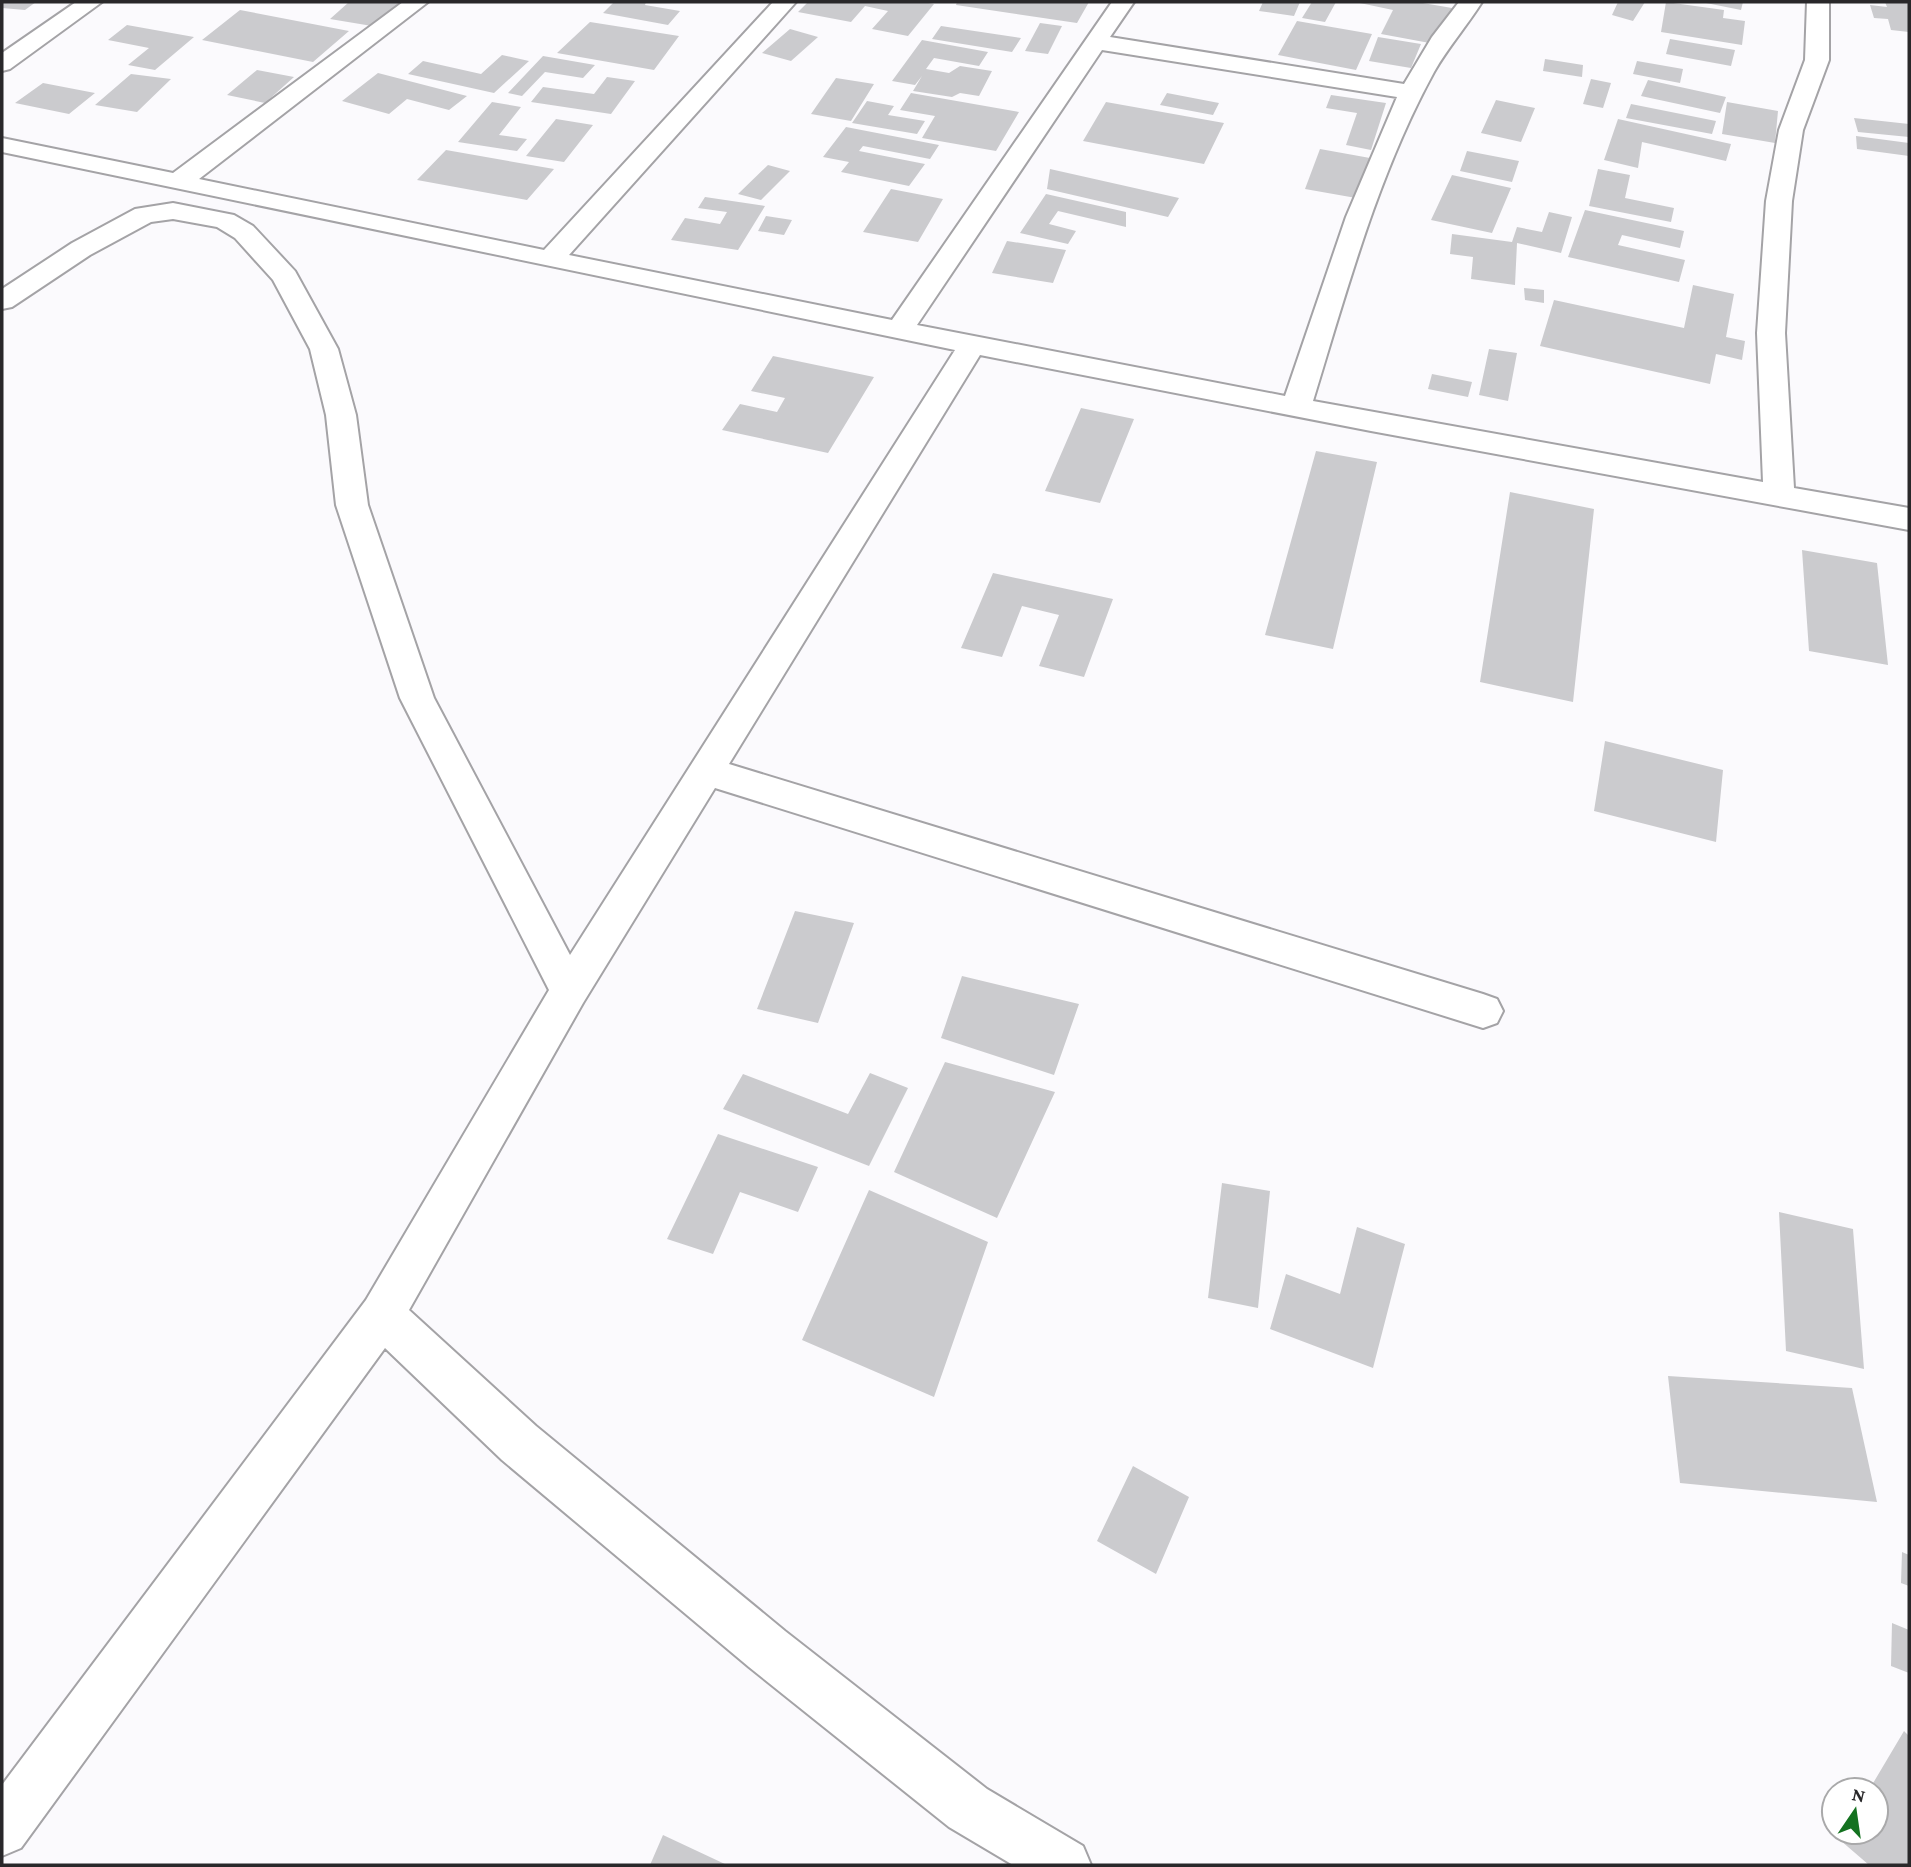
<svg xmlns="http://www.w3.org/2000/svg" width="1911" height="1867" font-family="'Crimson Pro',serif">
<style>
.building{fill:#cbcbce}
.lines{fill:none;stroke-linecap:round;stroke-linejoin:round}
.street-casing{stroke:#a4a3a6;stroke-width:4}
.street{fill:#fff;fill-rule:evenodd}
</style>
<rect width="100%" height="100%" fill="#fbfafd"/>
<path class="building" d="M2,2H36L25,10L2,8Z
M349,2H406L378,27L330,19Z
M614,2H646L645,5L680,11L668,25L603,13Z
M808,2H923L934,4L908,36L872,29L888,11L865,6L851,22L798,12Z
M957,2H1089L1077,23L956,5Z
M1263,2H1300L1294,16L1259,11Z
M1312,2H1336L1325,22L1302,18Z
M1355,2H1417L1452,8L1435,44L1381,34L1393,10Z
M1618,2H1645L1633,21L1612,15Z
M1666,2L1724,10L1723,18L1745,21L1742,45L1661,32Z
M1701,2H1743L1741,10Z
M1885,2H1909V32L1891,30L1888,19L1874,18L1870,5L1887,7Z
M240,10L349,31L313,62L202,40Z
M1297,21L1372,34L1356,70L1278,55Z
M590,22L679,36L654,70L557,53Z
M1040,23L1062,26L1048,54L1025,51Z
M127,25L194,37L155,70L128,65L149,48L108,40Z
M941,26L1021,38L1012,52L932,39Z
M790,29L818,37L791,61L762,53Z
M1378,37L1421,44L1411,68L1369,61Z
M1670,39L1735,50L1731,66L1666,54Z
M922,40L988,52L979,66L934,58L926,69L949,73L960,66L992,71L979,96L960,93L952,97L913,91L922,76L915,85L892,81Z
M502,55L529,61L494,93L408,74L423,61L481,74Z
M543,56L595,65L583,78L545,72L522,96L508,93Z
M1545,59L1583,65L1582,77L1543,71Z
M1637,61L1683,69L1680,83L1633,74Z
M257,70L294,77L265,103L227,95Z
M378,73L467,96L449,110L407,99L389,114L342,101Z
M131,74L171,79L137,112L95,105Z
M607,77L635,81L611,114L531,102L543,87L594,94Z
M836,78L874,84L851,121L811,114Z
M1591,79L1611,83L1603,108L1583,104Z
M1648,80L1726,97L1720,113L1641,96Z
M43,83L95,93L69,114L15,103Z
M911,93L1019,112L996,151L922,138L935,116L900,110Z
M1167,93L1219,103L1213,115L1160,105Z
M1331,95L1386,103L1371,150L1346,145L1357,113L1326,108Z
M1496,100L1535,108L1521,142L1481,133Z
M867,101L894,106L888,115L925,121L917,134L852,123Z
M492,102L521,107L499,135L527,139L517,151L458,142Z
M1106,102L1224,123L1204,164L1083,141Z
M1727,102L1778,111L1775,143L1722,134Z
M1631,104L1716,121L1712,134L1626,118Z
M1854,118L1909,124V137L1858,132Z
M556,119L593,125L564,162L526,156Z
M1618,119L1731,144L1726,161L1642,142L1638,168L1604,160Z
M846,127L939,145L930,159L863,146L859,151L925,164L909,186L841,172L849,162L823,157Z
M1856,136L1909,143V156L1857,149Z
M1320,149L1370,158L1356,198L1305,189Z
M446,150L554,169L527,200L417,180Z
M1467,151L1519,161L1512,182L1460,171Z
M768,165L790,171L761,200L738,194Z
M1050,169L1179,198L1168,217L1047,189Z
M1598,169L1630,175L1625,198L1674,208L1671,222L1589,206Z
M1452,175L1511,188L1492,233L1431,220Z
M891,189L943,199L918,242L863,232Z
M1046,194L1126,212V227L1058,211L1049,224L1076,231L1068,244L1020,233Z
M705,197L765,206L738,250L671,240L685,218L720,224L727,212L698,208Z
M1585,210L1684,231L1680,248L1622,235L1618,245L1685,260L1679,282L1568,257Z
M1549,212L1572,217L1561,253L1517,243L1515,285L1471,279L1473,257L1450,254L1452,234L1512,242L1517,227L1542,232Z
M766,216L792,220L784,235L758,231Z
M1007,241L1066,250L1053,283L992,273Z
M1693,285L1734,294L1726,337L1745,341L1742,360L1716,354L1710,384L1540,346L1554,300L1684,328Z
M1524,288L1544,290V303L1525,300Z
M1489,349L1517,353L1508,401L1479,395Z
M773,356L874,377L828,453L722,430L740,404L777,412L785,398L751,391Z
M1432,374L1472,382L1468,397L1428,389Z
M1081,408L1134,419L1100,503L1045,491Z
M1316,451L1377,462L1333,649L1265,635Z
M1510,492L1594,509L1573,702L1480,682Z
M1802,550L1877,563L1888,665L1809,651Z
M993,573L1113,599L1084,677L1039,666L1059,615L1022,606L1002,657L961,648Z
M1605,741L1723,770L1716,842L1594,811Z
M795,911L854,923L818,1023L757,1009Z
M962,976L1079,1004L1054,1075L941,1038Z
M945,1062L1055,1092L997,1218L894,1172Z
M870,1073L908,1088L869,1166L723,1109L743,1074L848,1114Z
M718,1134L818,1167L798,1212L740,1192L713,1254L667,1239Z
M1222,1183L1270,1191L1258,1308L1208,1298Z
M869,1190L988,1242L934,1397L802,1340Z
M1779,1212L1853,1229L1864,1369L1786,1351Z
M1357,1227L1405,1244L1373,1368L1270,1329L1286,1274L1340,1294Z
M1668,1376L1852,1388L1877,1502L1680,1483Z
M1133,1466L1189,1497L1156,1574L1097,1541Z
M1902,1552L1909,1555V1586L1901,1583Z
M1892,1623L1909,1630V1673L1891,1666Z
M1904,1731L1909,1736V1865H1869L1840,1840L1845,1832H1876V1790H1869Z
M663,1835L727,1865H650Z"/>
<g class="lines">
<defs>
<path id="street" d="M76,2H102L10,69L2,71V53Z
M403,2H428L199,179L544,250L773,2H796L569,255L892,320L1112,2H1134L1110,37L1404,84L1432,37L1459,2H1482C1467,26 1448,47 1434,72C1378,174 1347,290 1313,401L1763,482L1757,333L1766,201L1779,130L1805,60L1807,2H1829V60L1803,130L1792,201L1785,333L1794,488L1909,508V530L1371,431L980,355L729,764L1483,994L1497,999L1503,1011L1497,1023L1483,1028L715,788L583,1003L409,1310L536,1426L785,1631L987,1789L1083,1846L1091,1865H1013L949,1827L749,1667L502,1460L385,1348L21,1848L2,1856V1785L366,1300L549,990L400,698L336,505L326,415L310,349L273,280L235,238L217,227L173,219L151,222L90,255L12,307L2,309V289L72,243L135,209L173,203L234,215L253,226L295,271L338,349L356,415L368,505L434,698L570,955L955,350L2,152V138L173,173ZM1102,50L1397,97L1346,217L1285,396L917,325Z"/>
</defs>
<use href="#street" class="street-casing"/>
<use href="#street" class="street"/>
</g>
<rect width="1911" height="1867" fill="none" stroke="#29282a" stroke-width="7"/>
<g transform="translate(1855 1811) rotate(13)"><circle r="33" fill="#ffffff" stroke="#a9a9aa" stroke-width="2"/>
<path d="M0-5L12 26L0 18L-12 26Z" fill="#147220"/>
<text y="-10" font-size="19" font-weight="bold" text-anchor="middle" fill="#29282a">N</text>
</g>
</svg>
